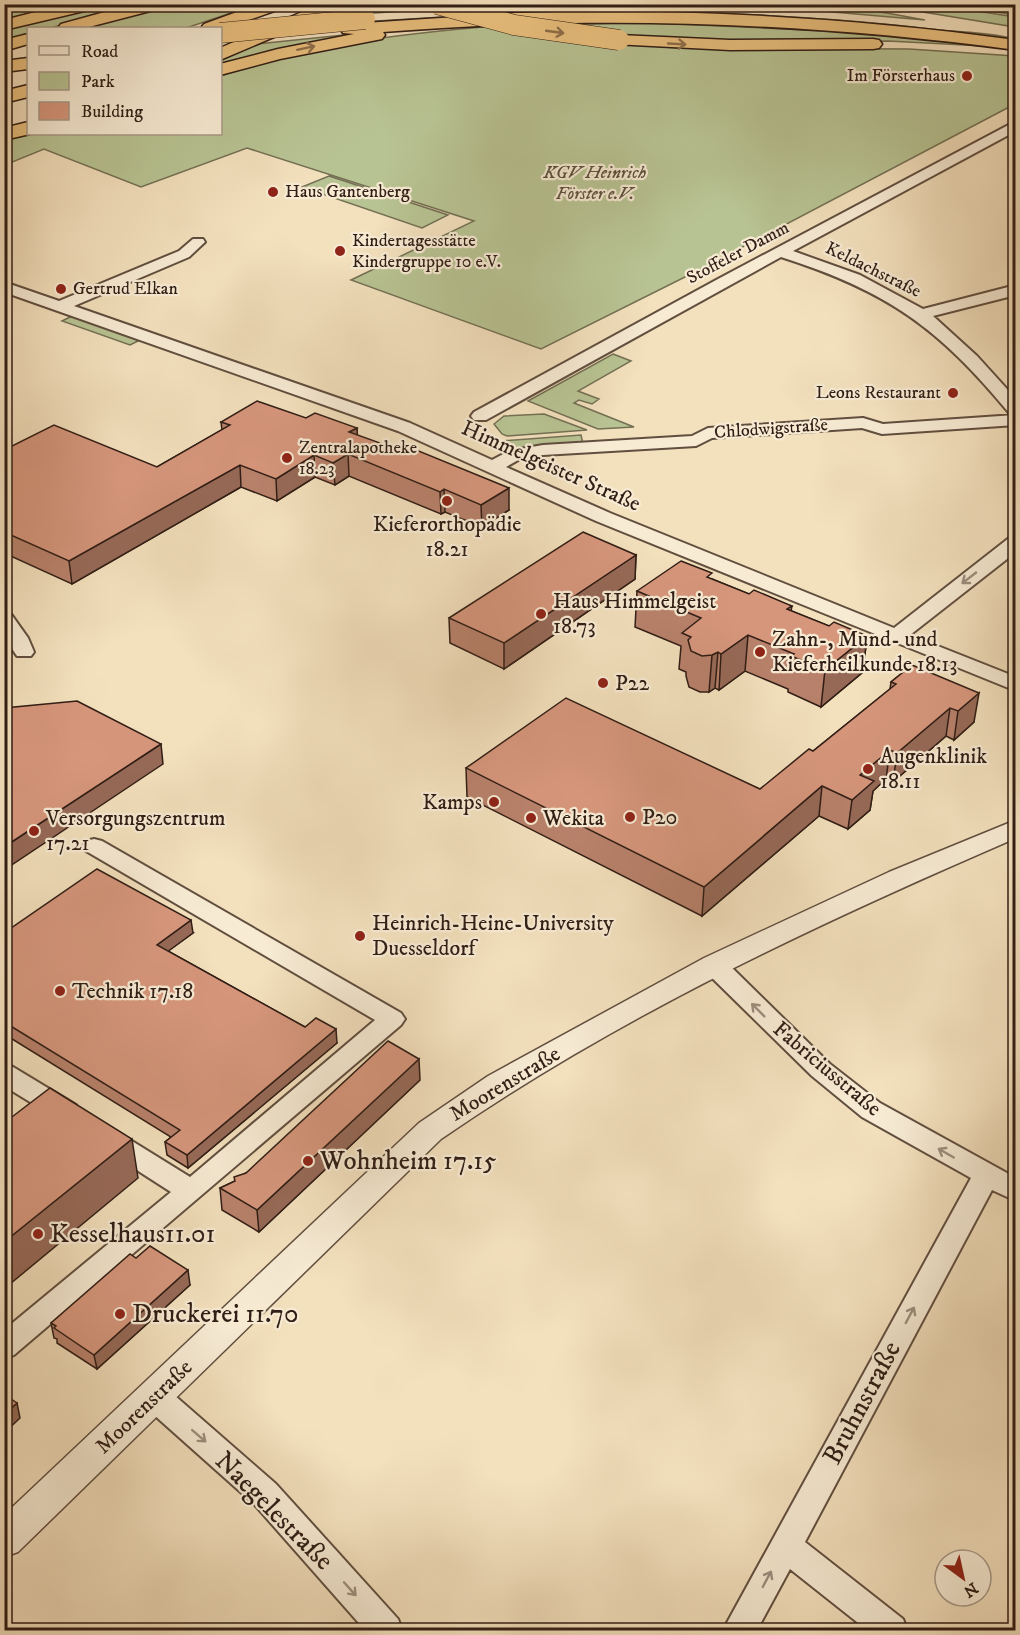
<svg xmlns="http://www.w3.org/2000/svg" width="1020" height="1635" font-family="'IM FELL DW Pica',serif">
<style>
.green{fill:#b8c393;stroke:#747054;stroke-width:1.5}
.lines{fill:none;stroke-linecap:round;stroke-linejoin:round}
.minor-casing{stroke:#614e3f;stroke-width:4}
.tertiary-casing{stroke:#614e3f;stroke-width:3}
.trunk-casing{stroke:#301d15;stroke-width:3}
.motorway-casing{stroke:#301d15;stroke-width:3}
.minor{fill:#f7ebd4;fill-rule:evenodd}
.tertiary{fill:#f7ebd4;fill-rule:evenodd}
.trunk{fill:#eac07e;fill-rule:evenodd}
.motorway{fill:#eac07e;fill-rule:evenodd}
.trunk-bridge-casing{stroke:#301d15;stroke-width:21;stroke-linecap:butt}
.motorway-bridge-casing{stroke:#301d15;stroke-width:21;stroke-linecap:butt}
.trunk-bridge{stroke:#eac07e;stroke-width:20}
.motorway-bridge{stroke:#eac07e;stroke-width:20}
.wall{fill:#b8816b;stroke:#301d15;stroke-width:1.5}
.shaded-wall{fill:#966957;stroke:#301d15;stroke-width:1.5}
.building{fill:#d6967c;stroke:#301d15;stroke-width:1.5}
.oneway{stroke:#8d6e4a}
.oneway2{stroke:#9d8e7e}
.poi-dot{fill:#8f2418;stroke:#f7ebd4;stroke-width:2}
.labels{text-anchor:middle;dominant-baseline:central;stroke-width:4.5;stroke-linejoin:round;paint-order:stroke}
.far-poi-label{font-size:18px;fill:#301d15;stroke:#f7ebd4;text-anchor:start}
.far-park-label{font-size:18px;font-style:italic;fill:#594f3b;stroke:#f7ebd4}
.far-street-label{font-size:18px;fill:#301d15;stroke:#f7ebd4}
.street-label{font-size:22px;fill:#301d15;stroke:#f7ebd4}
.poi-label{font-size:22px;fill:#301d15;stroke:#f7ebd4;text-anchor:start}
.near-poi-label{font-size:27px;fill:#301d15;stroke:#f7ebd4;text-anchor:start}
.near-street-label{font-size:27px;fill:#301d15;stroke:#f7ebd4}
</style>
<rect width="100%" height="100%" fill="#f3e0bd"/>
<filter id="stains"><feTurbulence type="fractalNoise" baseFrequency=".00333" numOctaves="4"/><feColorMatrix values="0 0 0 0 .2 0 0 0 0 .09 0 0 0 0 .02 0 0 0 .5 -.17"/></filter>
<radialGradient id="worn" r=".72"><stop offset=".6" stop-color="#630" stop-opacity="0"/><stop offset="1" stop-color="#630" stop-opacity=".3"/></radialGradient>
<path class="green" d="M5,4L72,5L5,21Z
M421,4L434,9L315,17L341,5Z
M99,5H139L50,28H28V34L5,41L4,27Z
M168,5H255L186,28H81Z
M700,5H843L925,20L775,7Z
M880,5H938L1015,17V27Z
M950,5H1015V15Z
M588,11C706,11 823,16 940,30C958,32 1002,33 1016,40L853,22L709,14L356,25L360,22L494,14Z
M654,23L897,34L1003,47L888,41L758,42L629,36L539,24Z
M493,26L622,44L680,48L909,49L1015,56V104L695,272L541,349L351,280L474,221L247,148L141,187L44,149L5,165V136L28,134H220L221,76C308,44 401,34 493,26Z
M392,30L341,38L221,67V59L257,44Z
M329,176L448,215L422,228L302,187Z
M72,316L140,340L130,345L62,321Z
M613,354L631,361L578,391L599,399L592,404L579,400L574,403L634,427L598,429L528,401Z
M544,414L587,430L507,436L502,434L494,424L504,416Z
M581,435L583,444L530,446L510,450L500,441Z"/>
<g class="lines">
<defs>
<path id="minor" d="M1016,121V131L793,251L860,275L923,309L1016,285V295L933,316L977,356L1016,399V425L882,434L862,428L712,438L696,446L543,455L520,459L506,467L610,513L894,628L1009,538L1016,536V552L910,635L1016,677V691L596,521L398,431L4,292V282L59,301L179,251L193,239H203L205,242L189,257L74,306L410,423L492,460L509,451L543,445L692,436L708,428L863,418L883,424L1015,415L1010,414C939,328 888,291 781,257L486,420H474L471,416L474,412L718,279Z
M4,612L11,614L28,638L34,652L31,656H17C6,641 4,630 4,612Z
M94,839L102,841L401,1013L405,1019L401,1025L14,1355L4,1359V1330L171,1192L101,1147L97,1140L101,1133L110,1130L119,1133L190,1177L375,1020L86,851L83,846L86,841Z
M714,957L723,959L830,1064L880,1103L1016,1178V1201L992,1190L805,1542L903,1619L907,1630H867L790,1569L757,1630H723L971,1178L862,1117L812,1076L705,971L702,965L705,959Z
M4,1064L13,1067L76,1105L80,1112L76,1119L67,1122L58,1119L4,1086Z
M155,1385L166,1388L276,1484L398,1619L402,1630H365L254,1504L144,1406L140,1397L144,1388Z"/>
<path id="tertiary" d="M1016,820V838C817,924 619,1016 441,1139L18,1552L4,1557V1515L419,1123L488,1076L704,958L889,872Z"/>
<path id="trunk" d="M134,4H164L162,8L85,28H58L61,24Z
M599,11C739,12 877,21 1016,40V50C805,22 595,15 383,32L385,35L382,39L280,59L220,75V64L278,49L354,34L343,33L340,29L343,25L349,24L516,13Z
M28,34V44L4,51V40Z
M28,58V69L4,72V61Z
M28,122L30,134L4,140V128Z"/>
<path id="motorway" d="M67,4H99L97,8L4,30V20Z
M259,4H285L283,8L220,30L201,28L204,24Z
M320,4H344L342,8L220,60V48Z
M619,35L730,40L873,39L879,40L882,44L879,48L873,49L730,50L613,44L610,40L613,36Z
M28,85V97L4,103V91Z"/>
</defs>
<use href="#minor" class="minor-casing"/>
<use href="#tertiary" class="tertiary-casing"/>
<use href="#trunk" class="trunk-casing"/>
<use href="#motorway" class="motorway-casing"/>
<use href="#minor" class="minor"/>
<use href="#tertiary" class="tertiary"/>
<use href="#trunk" class="trunk"/>
<use href="#motorway" class="motorway"/>
<defs>
<path id="trunk-bridge" d="M220,33L365,19"/>
<path id="motorway-bridge" d="M437,4L514,25L619,40"/>
</defs>
<use href="#trunk-bridge" class="trunk-bridge-casing"/>
<use href="#motorway-bridge" class="motorway-bridge-casing"/>
<use href="#trunk-bridge" class="trunk-bridge"/>
<use href="#motorway-bridge" class="motorway-bridge"/>
</g>
<path class="wall" d="M306,418L357,428V435L509,510L482,527L445,512L441,514L349,476L335,485L315,477L277,501L241,487L72,584L4,553V450L157,467L222,430L221,422Z
M636,555L635,579L504,669L450,643L449,618Z
M712,579L749,594L792,606L791,611L829,626L867,636L863,672L821,707L788,692V689L745,671L719,690L715,688L709,692H700L689,687L686,676V672L679,669L681,646L635,627L637,591Z
M912,665L974,722L954,740L946,736L893,782L886,779L873,791L870,810L848,829L819,816L702,916L467,797L466,768L760,789L813,751L890,689L891,682Z
M4,933H193L168,951L305,1027L337,1043L188,1168L167,1155L165,1142L171,1137L4,1034Z
M420,1080L259,1232L222,1210L220,1188L235,1181L246,1173Z
M136,1258L190,1285L97,1369L57,1343V1339L54,1338L51,1323Z"/>
<path class="shaded-wall" d="M357,428L358,449L349,432Z
M348,454L349,476L335,485L333,463Z
M314,455L315,477L277,501L276,479Z
M240,465L241,487L72,584L69,561Z
M509,488V510L482,527L481,505Z
M444,489L445,512L441,514L440,492Z
M636,555L635,579L504,669V643Z
M748,635L745,671L719,690L721,654Z
M867,636L863,672L821,707L825,670Z
M718,652L715,688L709,692L712,655Z
M979,693L974,722L954,740L958,711Z
M950,708L946,736L893,782L897,753Z
M161,744L163,764L4,870V847Z
M890,750L886,779L873,791L870,810L848,829L852,800L860,775Z
M822,786L819,816L702,916L704,887Z
M191,920L193,933L159,958L157,945Z
M336,1029L337,1043L188,1168L187,1155Z
M419,1059L420,1080L259,1232L257,1210Z
M132,1139L138,1178L4,1289V1242Z
M188,1270L190,1285L97,1369L94,1355Z
M17,1403L20,1418L4,1433V1415Z"/>
<path class="building" d="M257,401L306,418L315,413L357,428L349,432L402,451L409,447L509,488L481,505L444,489L440,492L348,454L333,463L314,455L276,479L240,465L69,561L4,532V450L54,425L157,467L230,425L221,422Z
M583,532L636,555L504,643L449,618Z
M681,561L712,573L707,577L749,594L754,590L792,606L787,609L829,626L834,622L867,636L825,670L791,656L794,654L748,635L721,654L718,652L712,655L702,656L691,651L688,640L691,637L682,633L701,618L637,591Z
M912,665L979,693L958,711L950,708L897,753L890,750L860,775L874,781L852,800L822,786L704,887L466,768L566,698L760,789L809,749L813,751L896,684L891,682Z
M77,701L161,744L4,847V708Z
M97,869L191,920L157,945L305,1027L316,1018L336,1029L187,1155L165,1142L180,1130L4,1022V933Z
M388,1041L419,1059L257,1210L220,1188L235,1181L234,1177L246,1173Z
M50,1088L132,1139L4,1242V1123Z
M150,1246L188,1270L94,1355L54,1328L56,1326L51,1323L130,1254L136,1258Z
M4,1394L17,1403L4,1415Z"/>
<defs><path id="oneway-shaft" d="M-6 0H5M1.5-3L5.5 0L1.5 3" fill="none" stroke-width="1.6" stroke-linecap="round" stroke-linejoin="round" transform="scale(1.5)"/></defs>
<g class="oneway">
<use href="#oneway-shaft" transform="translate(555 32) rotate(8)"/>
<use href="#oneway-shaft" transform="translate(677 44) rotate(3)"/>
<use href="#oneway-shaft" transform="translate(306 48) rotate(-12)"/>
</g>
<g class="oneway2">
<use href="#oneway-shaft" transform="translate(969 578) rotate(142)"/>
<use href="#oneway-shaft" transform="translate(758 1010) rotate(-135)"/>
<use href="#oneway-shaft" transform="translate(946 1153) rotate(-150)"/>
<use href="#oneway-shaft" transform="translate(910 1315) rotate(-62)"/>
<use href="#oneway-shaft" transform="translate(199 1436) rotate(41)"/>
<use href="#oneway-shaft" transform="translate(767 1579) rotate(-62)"/>
<use href="#oneway-shaft" transform="translate(350 1589) rotate(48)"/>
</g>
<g class="poi-dot">
<circle cx="967" cy="76" r="6"/>
<circle cx="273" cy="192" r="6"/>
<circle cx="340" cy="251" r="6"/>
<circle cx="61" cy="289" r="6"/>
<circle cx="953" cy="393" r="6"/>
<circle cx="287" cy="458" r="6"/>
<circle cx="447" cy="501" r="6"/>
<circle cx="541" cy="614" r="6"/>
<circle cx="760" cy="652" r="6"/>
<circle cx="603" cy="683" r="6"/>
<circle cx="868" cy="769" r="6"/>
<circle cx="494" cy="802" r="6"/>
<circle cx="630" cy="817" r="6"/>
<circle cx="531" cy="818" r="6"/>
<circle cx="34" cy="831" r="6"/>
<circle cx="360" cy="936" r="6"/>
<circle cx="60" cy="991" r="6"/>
<circle cx="308" cy="1161" r="6"/>
<circle cx="38" cy="1234" r="6"/>
<circle cx="120" cy="1314" r="6"/>
</g>
<g class="labels">
<g class="far-poi-label">
<text x="955" y="76" text-anchor="end">Im Försterhaus</text>
<text x="285" y="192">Haus Gantenberg</text>
<text x="352" y="241">Kindertagesstätte<tspan x="352" dy="21">Kindergruppe 10 e.V.</tspan></text>
<text x="73" y="289">Gertrud Elkan</text>
<text x="941" y="393" text-anchor="end">Leons Restaurant</text>
<text x="299" y="448">Zentralapotheke<tspan x="299" dy="21">18.23</tspan></text>
</g>
<g class="far-park-label">
<text x="595" y="173">KGV Heinrich<tspan x="595" dy="21">Förster e.V.</tspan></text>
</g>
<g class="far-street-label">
<text transform="translate(738 253) rotate(-28)">Stoffeler Damm</text>
<text transform="translate(873 270) rotate(26)">Keldachstraße</text>
<text transform="translate(771 429) rotate(-4)">Chlodwigstraße</text>
</g>
<g class="street-label">
<text transform="translate(551 466) rotate(24)">Himmelgeister Straße</text>
<text transform="translate(827 1069) rotate(40)">Fabriciusstraße</text>
<text transform="translate(505 1084) rotate(-31)">Moorenstraße</text>
<text transform="translate(144 1407) rotate(-44)">Moorenstraße</text>
</g>
<g class="poi-label">
<text x="447" y="524" text-anchor="middle">Kieferorthopädie<tspan x="447" dy="25">18.21</tspan></text>
<text x="553" y="601">Haus Himmelgeist<tspan x="553" dy="25">18.73</tspan></text>
<text x="772" y="639">Zahn-, Mund- und<tspan x="772" dy="25">Kieferheilkunde 18.13</tspan></text>
<text x="615" y="683">P22</text>
<text x="880" y="756">Augenklinik<tspan x="880" dy="25">18.11</tspan></text>
<text x="482" y="802" text-anchor="end">Kamps</text>
<text x="642" y="817">P20</text>
<text x="46" y="818">Versorgungszentrum<tspan x="46" dy="25">17.21</tspan></text>
<text x="543" y="818">Wekita</text>
<text x="372" y="923">Heinrich-Heine-University<tspan x="372" dy="25">Duesseldorf</tspan></text>
<text x="72" y="991">Technik 17.18</text>
</g>
<g class="near-poi-label">
<text x="320" y="1161">Wohnheim 17.15</text>
<text x="50" y="1234">Kesselhaus11.01</text>
<text x="132" y="1314">Druckerei 11.70</text>
</g>
<g class="near-street-label">
<text transform="translate(862 1403) rotate(-62)">Bruhnstraße</text>
<text transform="translate(274 1511) rotate(45)">Naegelestraße</text>
</g>
</g>
<rect width="1020" height="1635" fill="none" stroke="#f3e0bd" stroke-width="24"/>
<rect x="6" y="6" width="1008" height="1623" fill="none" stroke="#301d15" stroke-width="3"/>
<rect x="12" y="12" width="996" height="1611" fill="none" stroke="#301d15" stroke-width="1.5"/>
<rect x="27" y="27" width="195" height="108" fill="#f7ebd4" stroke="#a79988" stroke-width="1.5"/>
<rect x="39" y="46" width="30" height="9" fill="#f7ebd4" stroke="#a79988" stroke-width="1.5"/>
<text x="81" y="57" font-size="18" fill="#301d15">Road</text>
<rect x="39" y="72" width="30" height="18" fill="#b8c393" stroke="#a79988" stroke-width="1.5"/>
<text x="81" y="87" font-size="18" fill="#301d15">Park</text>
<rect x="39" y="102" width="30" height="18" fill="#d6967c" stroke="#a79988" stroke-width="1.5"/>
<text x="81" y="117" font-size="18" fill="#301d15">Building</text>
<g transform="translate(963 1578) rotate(147)"><circle r="28" fill="#f7ebd4" stroke="#a79988" stroke-width="1.5"/>
<path d="M0-4.5L10 22L0 15L-10 22Z" fill="#8f2418"/>
<text y="-9" font-size="16" font-weight="bold" text-anchor="middle" fill="#301d15">N</text>
</g>
<rect width="100%" height="100%" filter="url(#stains)"/>
<rect width="100%" height="100%" fill="url(#worn)"/>
</svg>
